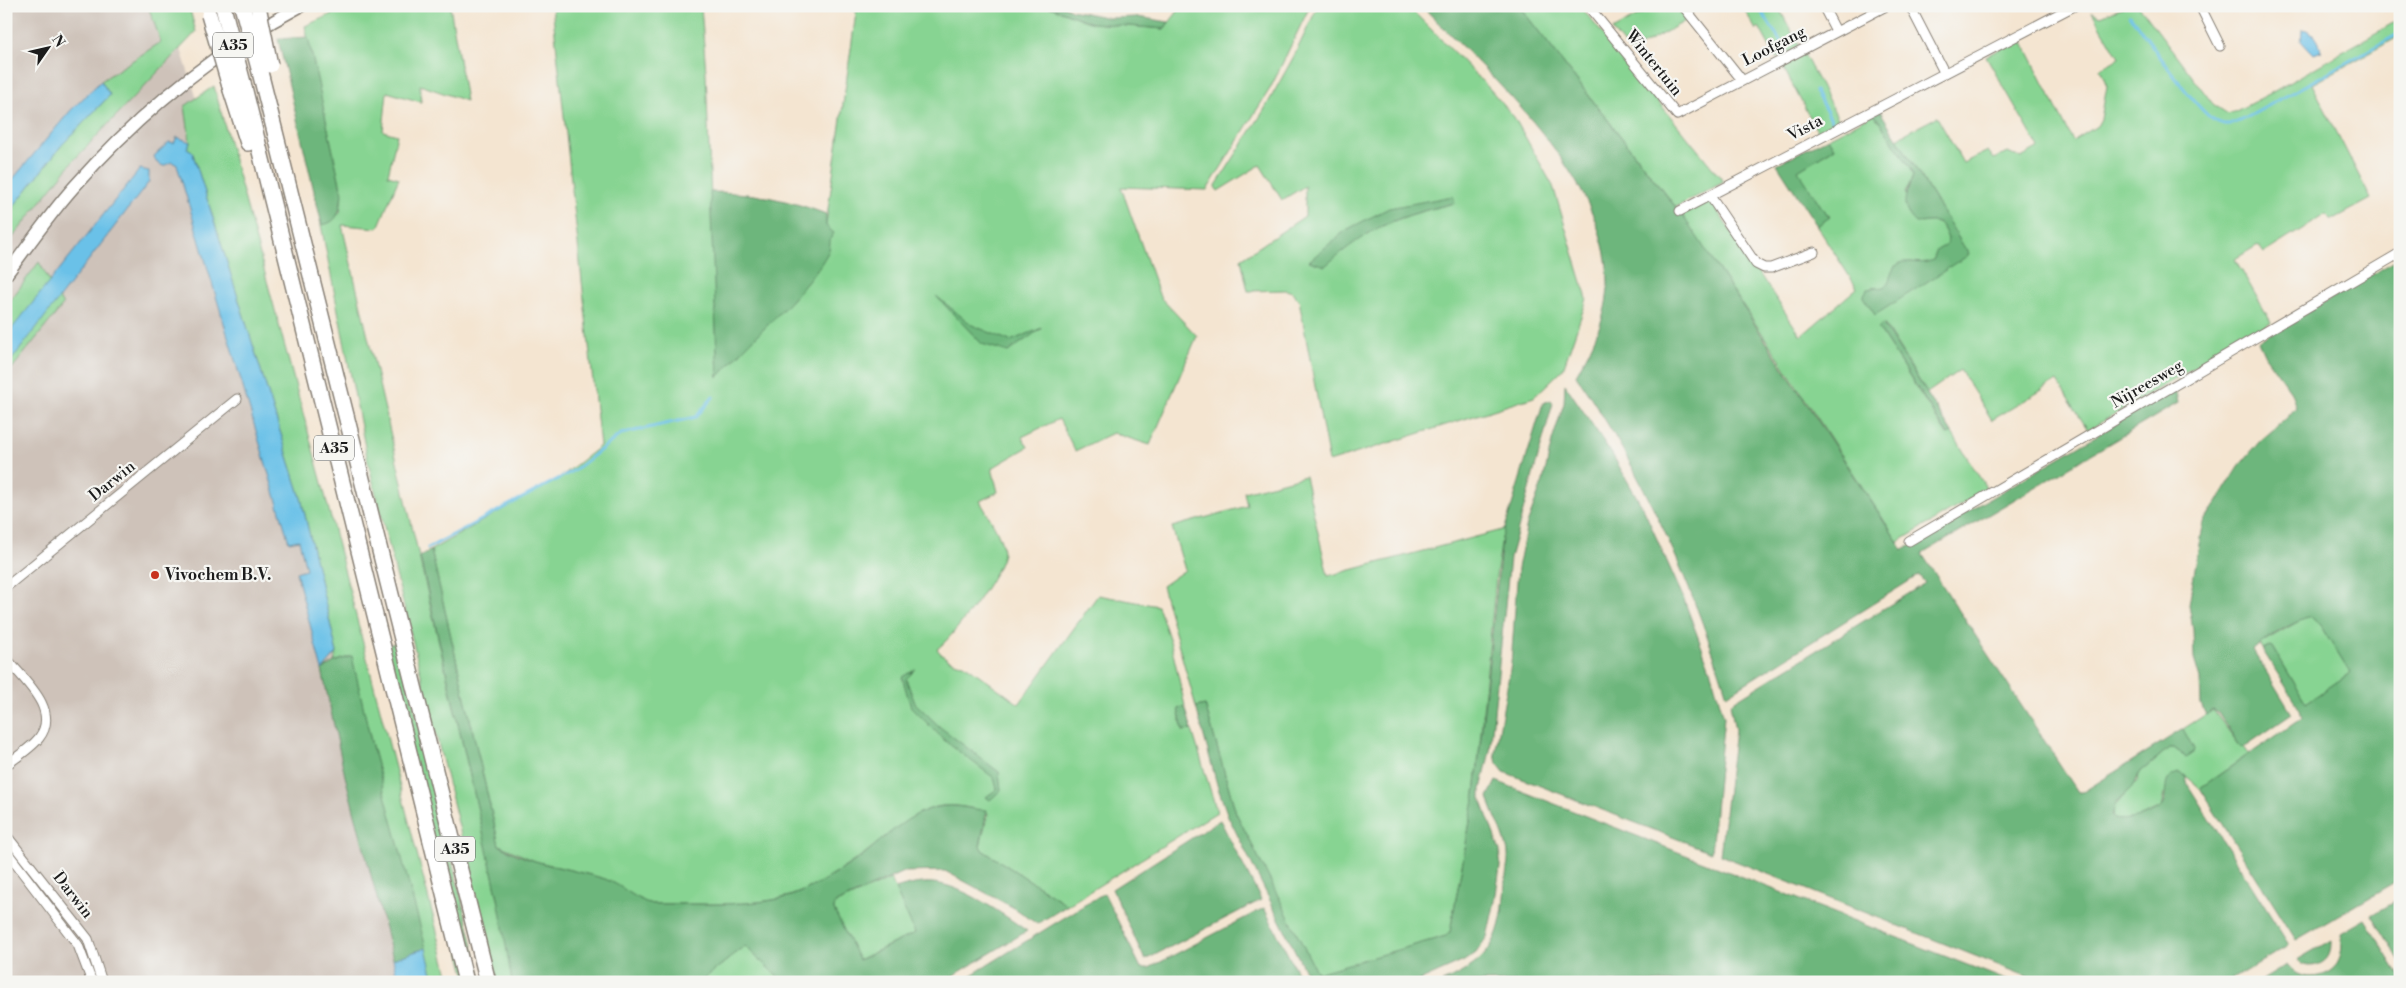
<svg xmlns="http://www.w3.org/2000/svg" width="2406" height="988" font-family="'Libre Bodoni',serif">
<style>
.industrial{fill:#cec2b9}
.green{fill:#87d492;stroke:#527857;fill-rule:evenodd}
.forest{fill:#6db67c;stroke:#44694c}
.water{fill:#6bc1e8;stroke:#446e82}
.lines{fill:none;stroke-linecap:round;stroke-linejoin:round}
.stream{stroke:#6bc1e8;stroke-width:3}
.street-casing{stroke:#888076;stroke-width:11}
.secondary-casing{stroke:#888076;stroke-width:14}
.highway-casing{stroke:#888076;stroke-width:18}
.street{stroke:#fff;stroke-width:9}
.secondary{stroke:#fff;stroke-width:11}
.highway{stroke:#fff;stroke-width:15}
.highway-bridge-casing{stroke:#888076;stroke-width:18;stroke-linecap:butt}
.highway-bridge{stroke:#fff;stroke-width:15}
.poi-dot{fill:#c8321e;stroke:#f6f6f2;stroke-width:2}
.labels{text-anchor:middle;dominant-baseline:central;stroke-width:4.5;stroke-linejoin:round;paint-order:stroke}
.shield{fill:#f6f6f2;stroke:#5d5d5c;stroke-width:1}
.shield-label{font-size:15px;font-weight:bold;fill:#1c1c1c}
.street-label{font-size:16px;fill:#1c1c1c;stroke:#f6f6f2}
.poi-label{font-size:16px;font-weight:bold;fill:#1c1c1c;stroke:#f6f6f2;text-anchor:start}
</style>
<rect width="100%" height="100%" fill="#f6f6f2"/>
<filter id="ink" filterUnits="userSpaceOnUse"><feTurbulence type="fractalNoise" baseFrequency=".02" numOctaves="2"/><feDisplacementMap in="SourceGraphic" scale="10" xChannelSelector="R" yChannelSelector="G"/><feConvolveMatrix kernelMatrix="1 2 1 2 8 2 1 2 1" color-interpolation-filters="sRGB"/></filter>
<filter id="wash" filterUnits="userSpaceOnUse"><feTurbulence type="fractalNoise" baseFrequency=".0096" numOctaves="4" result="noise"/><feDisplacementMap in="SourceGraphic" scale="20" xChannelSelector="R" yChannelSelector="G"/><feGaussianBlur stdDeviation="1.12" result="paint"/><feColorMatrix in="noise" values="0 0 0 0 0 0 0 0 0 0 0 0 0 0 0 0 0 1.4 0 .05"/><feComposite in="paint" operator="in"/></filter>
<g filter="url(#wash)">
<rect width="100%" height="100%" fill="#f4e5d1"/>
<path class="industrial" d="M6,6H167L198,102L435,982H6Z"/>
<path class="green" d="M148,6H189L196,32L73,161L6,246V216L61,146L110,95L101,81L161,42Z
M350,6H450L466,101L420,85L421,102L387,92L383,131L397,135L388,175L399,178L378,228L342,225L491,866L504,927L512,982H498L491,955L368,462L320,220L323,225L340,213L342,193L305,26Z
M552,6H701L706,73L718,376L798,293L820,266L857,6H1048L1092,23L1164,29L1182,6H1310L1271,87L1207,190L1121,187L1160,297L1197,336L1150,445L1113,433L1075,451L1059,419L1022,437L1028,447L992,468L998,492L980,501C988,516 1002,535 1003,551C1004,569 953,638 937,649C944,658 952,663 964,664L1019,704L1098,595L1158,606L1171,644L1185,706L1178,709L1183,731L1192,730L1217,812L1068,905L982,850L980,846L988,813C971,808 954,803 936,807C906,815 885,839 861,856C841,870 817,886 795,894C758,908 693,903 652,904L642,901L605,879L535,861L499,845L431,550L562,476L600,446Z
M1318,6H1408L1489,88L1514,117L1553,186L1587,299L1563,369L1534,397L1329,462L1299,300L1292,292L1286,290L1248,291L1241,259L1305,216V186L1282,200L1260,165L1218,191L1215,187L1263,112L1294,56ZM1453,197L1454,203C1413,213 1377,223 1343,250L1346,230Z
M1519,6H1580L1724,182L1676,207Z
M1656,6H1678L1689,19L1630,52L1612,30Z
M1737,6H1778L1799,46L1794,49L1790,55L1776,58L1759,27L1756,30L1743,7L1738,10Z
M2125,6H2139L2213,104L2228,114L2236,111L2271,93L2400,19V36L2312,84L2371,199L2332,220L2326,214L2264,253L2258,245L2235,259L2271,322L2088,430L2057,381L1992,420L1960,370L1927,393L1884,324L1878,328L1947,435L1952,433L1987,489L1898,542L1776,354L1681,214L1710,200L1801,336L1857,288L1817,226L1830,216L1826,214L1797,170L1834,148L1828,138L1874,114L1911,168L1913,176L1905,193L1921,223C1937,219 1943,224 1948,239L1946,245L1933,260L1927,263L1922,264L1911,262L1895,266L1888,285L1882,289L1872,287L1863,297L1969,255L1897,138L1937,117L1963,163L1988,151L1994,159L2008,152L2021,158L2039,148L1986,56L2021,38L2073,141L2097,126L2101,119L2107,86L2100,69L2119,58L2092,12L2101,16Z
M1804,54L1840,122L1818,133L1782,65Z
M214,86L322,483L450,982H434L372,746L351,656L334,662L337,653L301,498L192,151L187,148L190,142L185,106Z
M39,262L63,305L6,376V306Z
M1305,476L1328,576L1506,529L1502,538L1496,577L1475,794L1450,932L1446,936L1319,973L1314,969L1236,813L1205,705L1196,707L1162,586L1185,570L1172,527L1247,506L1244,492Z
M2311,617L2320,625L2350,673L2306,703L2273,647L2270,646L2262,649L2259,644L2301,620Z
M398,642L482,982H467L384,646Z
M2213,710L2240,746L2244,747L2249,754L2200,788L2186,776L2164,794L2161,808C2147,815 2130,823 2114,819L2113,808L2137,781L2138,774L2169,748H2174L2179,752L2186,737L2183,729Z
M891,879L915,933L858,960L834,910V904Z
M745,946L783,982H700Z"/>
<path class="forest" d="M1048,6H1064L1071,10L1110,18L1137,17L1169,22L1164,29L1092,23Z
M1422,6H1519L1688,223L1903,550L2175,389L2178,403L1922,554L2078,792H2083L2183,729L2194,749L2193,753L2186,757L2174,748H2169L2138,774L2132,788L2116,803L2112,816L2114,819C2125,822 2156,815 2162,806C2169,794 2160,777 2179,773L2186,776L2188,785L2289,945L2227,982H2041L1720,855L1735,730L1730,704L1925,583L1919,575L1727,695C1691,581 1644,474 1576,375C1591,348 1608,316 1608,283C1607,175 1491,78 1422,6Z
M308,37L342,193C340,208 340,222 322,225L278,39Z
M1880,111L1969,255L1875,315L1863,297L1867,289L1885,287C1891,281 1890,270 1897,265C1907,257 1919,267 1933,260L1937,250L1946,245L1948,239C1940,217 1935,222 1916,223C1898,206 1906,195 1913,176L1911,168L1874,114Z
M1828,138L1834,148L1798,170L1826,214L1830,217L1817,226L1777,164Z
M710,192C751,192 787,199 826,214V226L834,233C828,241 831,242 829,250C827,255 822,262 819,267C791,306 750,340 718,377Z
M1453,196L1455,203C1395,217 1372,226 1325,266L1309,261L1346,230L1389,208Z
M2400,258V880L2296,940L2200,788L2302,718L2300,709L2262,649L2270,646L2273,647L2306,703L2350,673L2320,625L2311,617C2291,623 2269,636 2253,650L2292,714L2244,747L2240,746L2218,713L2213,710L2206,715L2201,704L2200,679L2194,659L2193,630L2189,605L2202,526L2239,466L2260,441L2288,417L2296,407L2291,392L2265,356L2258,341Z
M936,296L972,325L1010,341L1042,328L1008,352L982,344Z
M1883,324L1952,433L1948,435L1878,328Z
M1565,384L1612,454L1643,508L1683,597L1711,672L1724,717L1711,852L1504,772L1497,763L1495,754L1511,664L1518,568L1527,524L1543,481L1552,441L1564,403Z
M1551,400L1553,403L1510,558L1490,751L1481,789V799L1500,851V867L1495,901L1487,937L1476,953L1464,961L1417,982H1313L1306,973L1228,816L1218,788L1196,707L1205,705L1236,813L1317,973L1446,936L1450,932L1475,794L1502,538L1543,403Z
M431,550L499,845C531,865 570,868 605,879C622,885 634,899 652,904C691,903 761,908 796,894C818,885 842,870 862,856C886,837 908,813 938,807C957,803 970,810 987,810L980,846L982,850L1068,905L1037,924L1016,909L945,871L903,872L834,904V910L859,960L915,933L895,889C908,885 920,882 933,883C962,885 1003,914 1027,931L943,982H783L745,946L700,982H512L498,898L420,557Z
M352,656L372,746L426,948L393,959L345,776L322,670L334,662Z
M916,669L906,679L915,703L940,727L999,772L1001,790L990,800L986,797L997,789L994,778L945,741L911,707L902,677Z
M1185,706L1192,730L1183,731L1178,709Z
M1496,781L2011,982H1442C1494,960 1502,936 1505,883C1506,872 1510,858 1507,848C1503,830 1493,815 1488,797Z
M1220,820L1261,900L1145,960L1112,889Z
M1104,893L1141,968H1149L1264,908L1302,982H960Z
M2400,899V961L2372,915Z
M2365,919L2400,976V982H2259L2287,965C2298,982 2326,980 2337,964C2343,954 2342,944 2341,933Z
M2331,940C2331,943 2331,948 2330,952C2327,966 2305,971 2297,960Z"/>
<path class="water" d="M2302,29C2313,30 2320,41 2321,51L2313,54L2301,41Z
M101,81L110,95L61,146L6,216V187L71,110Z
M177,137L190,142L187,148L192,151L301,498L337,653L322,670L296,572L306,569L299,540L289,542L177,165L172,162L163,166L156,162L154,156L169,142L174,143Z
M140,169L149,171V182L6,367V336Z
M426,948L434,982H398L393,959Z"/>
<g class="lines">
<path class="stream" d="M1758,6L1783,45
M2130,15C2146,36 2197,113 2217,122C2227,127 2237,123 2246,118L2400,33
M1815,91L1832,121
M428,548L575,470L621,434L696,417L713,397"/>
</g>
</g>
<g filter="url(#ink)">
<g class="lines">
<defs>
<path id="street" d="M1588,6L1677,115L1886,6
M1683,6L1742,80
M1823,6L1836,31
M1910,6L1944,72
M2095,6H2106
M2200,6L2220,46
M1710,196L1756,264L1764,268H1771L1814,252
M1680,211L2074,6
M1909,541L2400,253
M6,587L237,399
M6,658C23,679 61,710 39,738C31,748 17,757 6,765
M6,835L88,939L102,982
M6,851L78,945L92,982"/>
<path id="secondary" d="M6,275C28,246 49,215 73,188C139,113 213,52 301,6"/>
<path id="highway" d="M260,72L488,982
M243,83L466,982
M231,90L248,143"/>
</defs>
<use href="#street" class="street-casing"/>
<use href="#secondary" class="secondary-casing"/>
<use href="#highway" class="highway-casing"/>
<use href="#street" class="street"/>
<use href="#secondary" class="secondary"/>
<use href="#highway" class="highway"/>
<defs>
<path id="highway-bridge" d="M242,6L260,72
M258,6L270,65
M223,7L243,83
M209,15L231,90"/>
</defs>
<use href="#highway-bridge" class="highway-bridge-casing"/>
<use href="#highway-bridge" class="highway-bridge"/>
</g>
</g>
<circle class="poi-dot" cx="155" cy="575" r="5"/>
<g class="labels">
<g class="shield">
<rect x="213" y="32.5" width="40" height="25" rx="4"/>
<rect x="314" y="435.5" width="40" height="25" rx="4"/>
<rect x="435" y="836.5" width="40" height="25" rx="4"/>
</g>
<g class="shield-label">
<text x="233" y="45">A35</text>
<text x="334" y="448">A35</text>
<text x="455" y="849">A35</text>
</g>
<g class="street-label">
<text transform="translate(1774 46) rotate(-27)">Loofgang</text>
<text transform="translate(1654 63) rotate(51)">Wintertuin</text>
<text transform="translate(1805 128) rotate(-28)">Vista</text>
<text transform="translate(2147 384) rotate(-30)">Nijreesweg</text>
<text transform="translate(112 481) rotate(-39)">Darwin</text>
<text transform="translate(73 895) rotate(52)">Darwin</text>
</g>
<g class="poi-label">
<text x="165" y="575">Vivochem B.V.</text>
</g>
</g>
<rect width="2406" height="988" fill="none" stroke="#f6f6f2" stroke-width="25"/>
<g transform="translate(48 48) rotate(56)" stroke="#f6f6f2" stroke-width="4" paint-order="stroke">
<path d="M0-4L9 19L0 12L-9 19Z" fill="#1c1c1c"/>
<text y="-8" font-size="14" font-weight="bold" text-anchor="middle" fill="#1c1c1c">N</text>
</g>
</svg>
